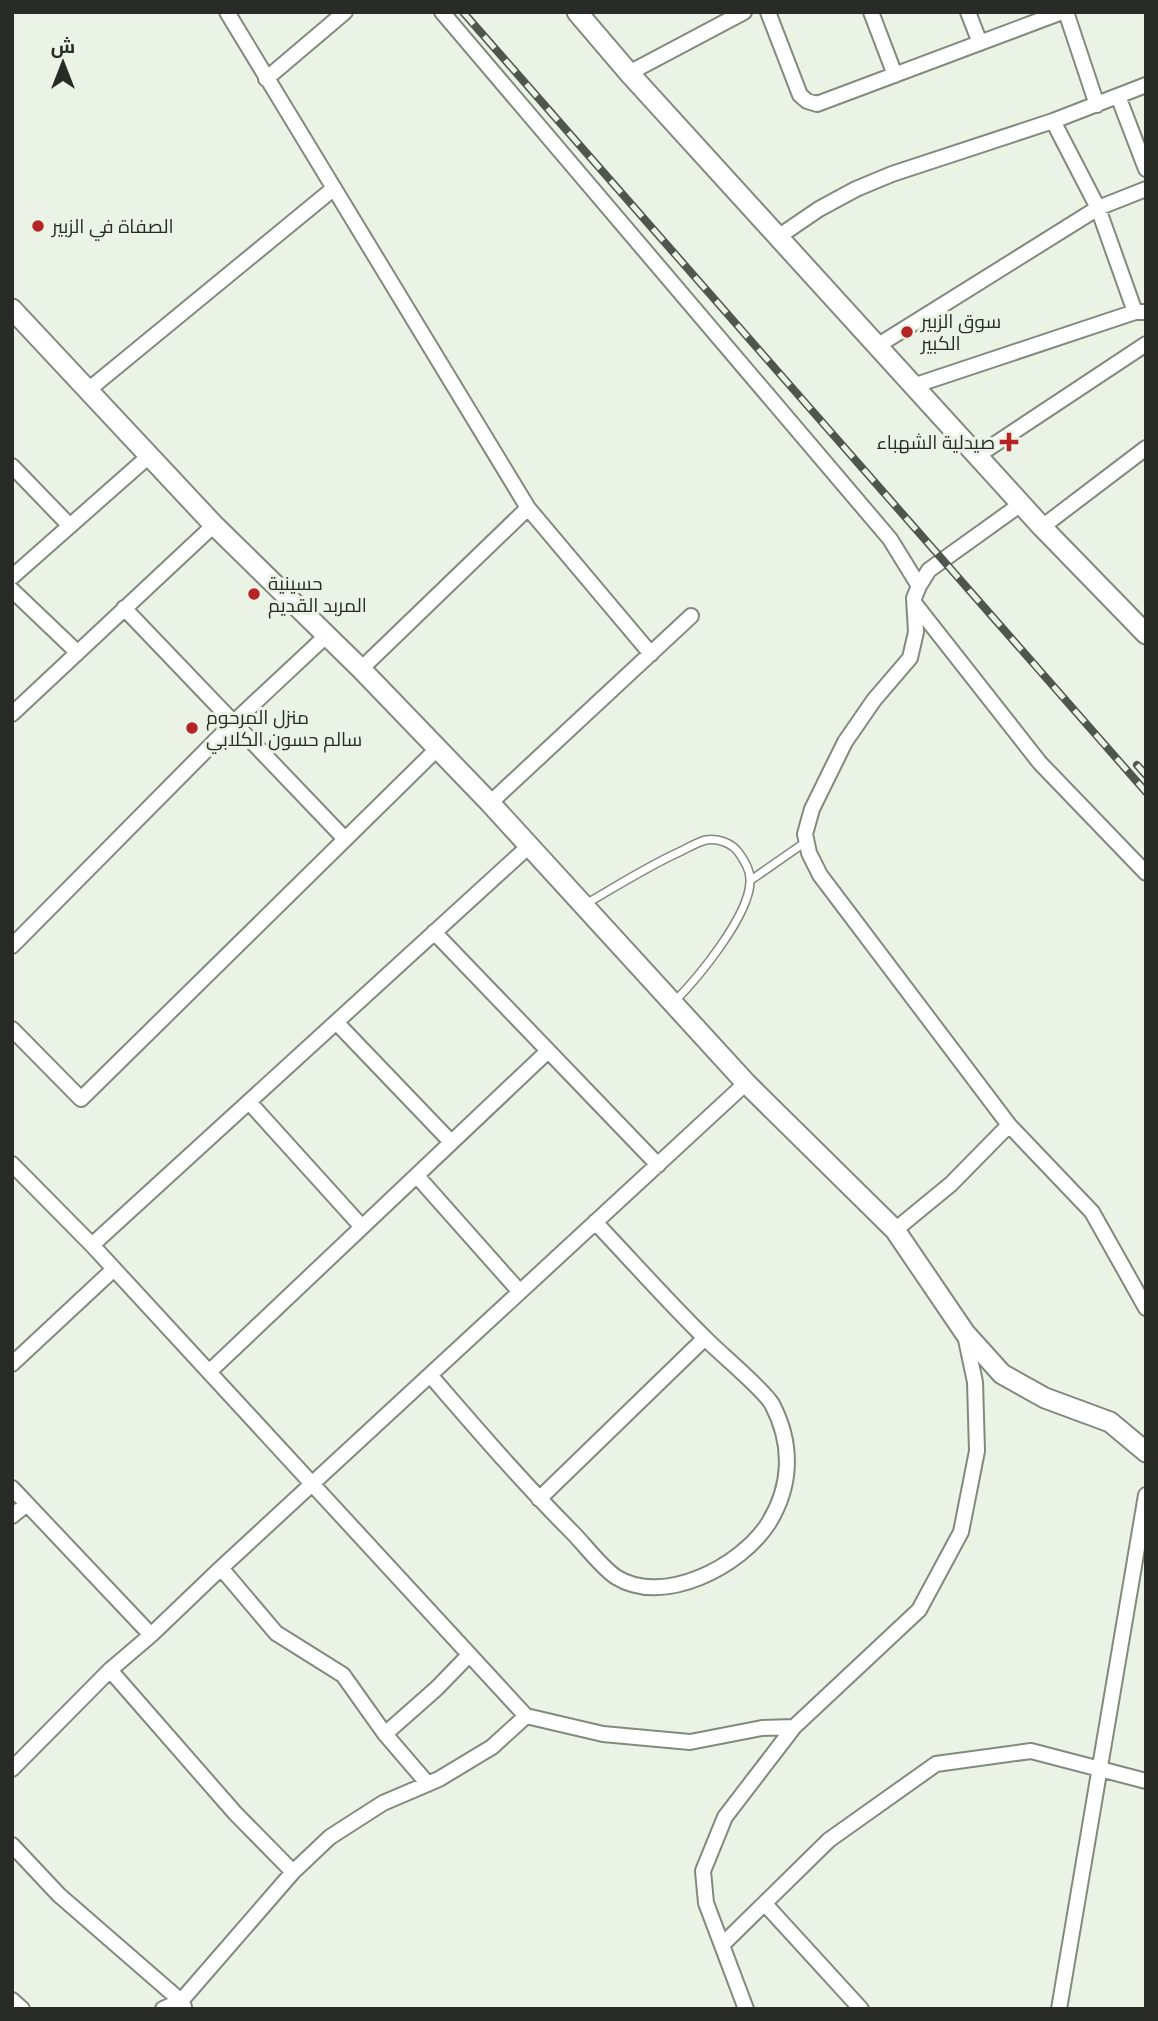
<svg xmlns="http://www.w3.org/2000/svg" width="1158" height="2021" font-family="'Public Sans',Cairo,sans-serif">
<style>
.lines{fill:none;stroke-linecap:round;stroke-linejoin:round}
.lane-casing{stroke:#828a7e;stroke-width:10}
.street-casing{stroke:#828a7e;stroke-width:18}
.secondary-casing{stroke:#828a7e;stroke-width:23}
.lane{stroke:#fff;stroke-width:7}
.street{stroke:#fff;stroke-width:14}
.secondary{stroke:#fff;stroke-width:19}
.rail-casing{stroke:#50554e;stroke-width:8}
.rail{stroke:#eaf3e6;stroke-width:5;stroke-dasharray:16;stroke-linecap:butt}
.poi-dot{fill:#b42425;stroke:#eaf3e6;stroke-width:2.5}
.labels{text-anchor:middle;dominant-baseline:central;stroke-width:6;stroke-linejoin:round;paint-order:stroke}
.poi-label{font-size:19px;fill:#282b26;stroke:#eaf3e6;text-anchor:start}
</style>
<rect width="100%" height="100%" fill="#eaf3e6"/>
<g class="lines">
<defs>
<path id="lane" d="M751,880L807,841
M584,905C615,887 645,868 677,853C686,849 697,842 706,840C718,838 732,843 739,853C745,862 751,871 750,882C749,916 698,978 674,1002"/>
<path id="street" d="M227,12L528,508L651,654
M442,12L890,539L919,586
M768,12L800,95L807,101L817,104L1062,12
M871,12L895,75
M968,12L980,43
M1066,12L1097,105
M629,73L744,12
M266,79L345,12
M1118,96L1146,169
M1053,121L1098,208L1135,312
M778,237L819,209L856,189L892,174L1053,121L1146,85
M877,346L1098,208L1146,189
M913,386L1135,312H1146
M87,391L333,189
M977,456L1146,344
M12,466L70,526
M1042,527L1146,448
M12,577L149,456
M12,590L77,652
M915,604L1040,763L1146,873
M124,608L345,839
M361,669L528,508
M12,714L214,525
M490,803L691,616
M434,932L658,1165
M12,946L234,722L327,635
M336,1022L451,1142
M12,1029L81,1099L437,749
M249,1102L362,1227
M1009,1125L1092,1212L1146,1308
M12,1164L92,1245L526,1716L603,1734L690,1742L762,1728L794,1727
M417,1176L520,1292
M895,1230L951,1184L1009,1125L820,875L809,853L805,834L812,809L845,742L874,700L910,658L916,632L914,598L919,586L929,570L1021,504
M92,1245L529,846
M12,1364L114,1269
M209,1372L548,1051
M430,1375C476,1428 522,1482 572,1532C585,1545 601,1567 616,1577C663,1607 741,1566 768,1524C792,1486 793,1444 772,1404C763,1389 723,1356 708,1341C669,1303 633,1262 595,1222
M12,1488L151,1635
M539,1499L705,1338
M12,1516L27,1504
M221,1568L276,1633L343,1675L385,1734L428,1784
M110,1670L235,1813L293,1872
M385,1734L437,1688L469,1655
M12,1769L110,1670L151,1635L221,1568L746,1083
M12,1845L59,1895L181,2001L184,2007
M765,1904L861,2009
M723,1944L829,1840L936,1764L1031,1751L1146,1781
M12,2000L22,2009
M163,2009L181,2001L293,1872L330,1837L383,1803L439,1779L492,1747L526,1716
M746,2009L706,1903L703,1871L725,1817L794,1727L919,1610L961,1532L977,1451L975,1382L965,1335
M1059,2009L1146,1495"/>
<path id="secondary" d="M577,12L629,73L1042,527L1146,634
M12,309L214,525L361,669L490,803L746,1083L895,1230L965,1333L1002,1374L1045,1398L1110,1422L1146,1452"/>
</defs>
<use href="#lane" class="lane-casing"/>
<use href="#street" class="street-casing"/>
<use href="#secondary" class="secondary-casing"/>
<use href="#lane" class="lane"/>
<use href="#street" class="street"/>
<use href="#secondary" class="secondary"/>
<defs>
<path id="rail" d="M463,12L1146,792
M1137,765L1146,775"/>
</defs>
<use href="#rail" class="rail-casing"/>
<use href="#rail" class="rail"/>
</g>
<g class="poi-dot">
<circle cx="38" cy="226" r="7"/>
<circle cx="907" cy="332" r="7"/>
<path d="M1005.5 431.5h7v7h7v7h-7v7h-7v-7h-7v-7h7z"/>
<circle cx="254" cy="594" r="7"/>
<circle cx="192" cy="728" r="7"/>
</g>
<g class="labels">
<g class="poi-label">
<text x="52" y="226">الصفاة في الزبير</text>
<text x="921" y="321">سوق الزبير<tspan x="921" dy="22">الكبير</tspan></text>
<text x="995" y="442" text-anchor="end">صيدلية الشهباء</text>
<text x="268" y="583">حسينية<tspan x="268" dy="22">المربد القديم</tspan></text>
<text x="206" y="717">منزل المرحوم<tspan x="206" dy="22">سالم حسون الكلابي</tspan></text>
</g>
</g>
<rect width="1158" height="2021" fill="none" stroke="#282b26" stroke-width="28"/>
<g transform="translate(63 63)" stroke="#eaf3e6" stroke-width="5" paint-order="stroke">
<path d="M0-5L12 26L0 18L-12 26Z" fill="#282b26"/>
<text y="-10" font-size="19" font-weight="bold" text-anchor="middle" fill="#282b26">ش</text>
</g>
</svg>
